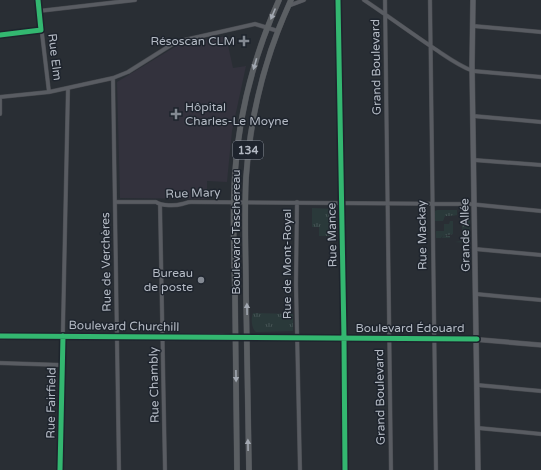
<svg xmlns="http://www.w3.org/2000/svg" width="541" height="470" font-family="'Varela Round',sans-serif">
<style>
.medical{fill:#33323d}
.grass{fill:url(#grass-tufts)}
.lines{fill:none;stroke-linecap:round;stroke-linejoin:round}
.minor-casing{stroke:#474a4f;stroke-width:4.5}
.tertiary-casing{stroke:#474a4f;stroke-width:5.5}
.secondary-casing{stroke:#474a4f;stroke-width:6}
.primary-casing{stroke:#474a51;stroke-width:6}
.minor{stroke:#595c62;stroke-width:3.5}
.tertiary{stroke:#595c62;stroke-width:4.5}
.secondary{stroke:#5d6066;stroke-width:5}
.primary{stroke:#5b5f63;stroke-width:5.5}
.cycleway-casing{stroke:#1e242d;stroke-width:8}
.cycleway{stroke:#33b770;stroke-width:5}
.oneway{fill:#a2a8b1}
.poi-dot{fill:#838992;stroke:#1e242d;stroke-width:1.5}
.labels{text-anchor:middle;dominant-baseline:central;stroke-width:3;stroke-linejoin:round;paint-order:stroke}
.shield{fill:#1e242d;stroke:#878d97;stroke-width:1}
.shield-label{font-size:11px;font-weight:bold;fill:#b4bac4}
.poi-label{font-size:12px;fill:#b4bac4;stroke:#1e242d;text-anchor:end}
.street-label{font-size:12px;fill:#b4bac4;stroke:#1e242d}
</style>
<defs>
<pattern id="grass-tufts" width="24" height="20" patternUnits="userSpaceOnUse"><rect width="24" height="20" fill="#2a393a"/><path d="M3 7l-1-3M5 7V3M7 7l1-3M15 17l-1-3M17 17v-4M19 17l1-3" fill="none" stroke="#465455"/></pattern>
</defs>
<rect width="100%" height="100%" fill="#292e34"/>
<path class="medical" d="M226,36L233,68L246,66L232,131L227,182L207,181V199L120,198L117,82L178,45Z"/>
<path class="grass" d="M312,208L336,209L337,236H319V227H312Z
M437,210H457V215L452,216V215L451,216H445L443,221H435V211Z
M462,220H470V243L455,242L462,241V238L464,237V234H462Z
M450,221H453V234L444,236H450V238H442L443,235L441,238H436V231H444V224H449Z
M253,313L293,314V331L256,332C251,328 251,317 253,313Z"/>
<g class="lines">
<defs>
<path id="minor" d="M38,0L49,92
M338,0L344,338L345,470
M364,0C388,16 411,33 435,49C447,57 459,66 473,71L541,77
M385,0L391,470
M430,0L436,470
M288,6L304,0
M39,11L135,0
M473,26L541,32
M0,35L41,30
M113,78L119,470
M0,97L49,92L113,78L128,72L171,45L180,41L255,24L278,31
M0,114V97
M473,116L541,122
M474,160L541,165
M115,202H156C162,206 175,206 182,204C186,203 187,202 191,202L470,204L541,211
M297,202L296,284L300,470
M160,204L165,470
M475,249L541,255
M476,294L541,300
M0,363L62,365
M477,385L541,391
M478,428L541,434
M60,470L68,88"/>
<path id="tertiary" d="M0,336H221L258,338L471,339L541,345"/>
<path id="secondary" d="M473,0L472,65L478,470"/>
<path id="primary" d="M237,470C236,411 236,353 235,294C234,254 232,213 235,173C239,113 254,55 279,0
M249,470C248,411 247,353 246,294C246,256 244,217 246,178C250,117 265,56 291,0"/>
</defs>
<use href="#minor" class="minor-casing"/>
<use href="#tertiary" class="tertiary-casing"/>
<use href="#secondary" class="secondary-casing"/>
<use href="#primary" class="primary-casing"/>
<use href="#minor" class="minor"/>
<use href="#tertiary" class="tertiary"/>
<use href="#secondary" class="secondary"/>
<use href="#primary" class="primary"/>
<defs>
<path id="cycleway" d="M338,0L344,338L345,470
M0,35L41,30L38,0
M0,336L477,339
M60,470L63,336"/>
</defs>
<use href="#cycleway" class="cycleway-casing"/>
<use href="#cycleway" class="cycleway"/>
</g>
<defs><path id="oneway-solid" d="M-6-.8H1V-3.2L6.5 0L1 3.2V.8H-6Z"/></defs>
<g class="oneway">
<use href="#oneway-solid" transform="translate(273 14) rotate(113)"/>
<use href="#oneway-solid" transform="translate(255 64) rotate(106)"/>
<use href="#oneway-solid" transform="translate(247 309) rotate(-91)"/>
<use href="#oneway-solid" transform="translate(236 376) rotate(89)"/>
<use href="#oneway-solid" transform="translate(248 445) rotate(-91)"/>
</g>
<g class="poi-dot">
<path d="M242 35h4v4h4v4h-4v4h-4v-4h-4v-4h4z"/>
<path d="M174 108h4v4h4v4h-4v4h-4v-4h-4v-4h4z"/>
<circle cx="201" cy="280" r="4"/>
</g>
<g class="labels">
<rect class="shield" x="233" y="141" width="30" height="18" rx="3"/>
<g class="shield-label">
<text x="248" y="150">134</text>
</g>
<g class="poi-label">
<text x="235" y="41">Résoscan CLM</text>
<text x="185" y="107" text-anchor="start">Hôpital<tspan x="185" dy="14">Charles-Le Moyne</tspan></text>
<text x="193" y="273">Bureau<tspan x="193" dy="14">de poste</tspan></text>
</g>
<g class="street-label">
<text transform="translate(55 57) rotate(83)">Rue Elm</text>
<text transform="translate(376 67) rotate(-91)">Grand Boulevard</text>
<text transform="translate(193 193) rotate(-2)">Rue Mary</text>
<text transform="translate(236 232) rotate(-90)">Boulevard Taschereau</text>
<text transform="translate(332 235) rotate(-91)">Rue Mance</text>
<text transform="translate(422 235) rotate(-91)">Rue Mackay</text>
<text transform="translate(465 235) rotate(-91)">Grande Allée</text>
<text transform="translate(106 262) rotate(-91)">Rue de Verchères</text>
<text transform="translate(287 264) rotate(-90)">Rue de Mont-Royal</text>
<text transform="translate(124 326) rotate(1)">Boulevard Churchill</text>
<text x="410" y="328">Boulevard Édouard</text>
<text transform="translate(154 385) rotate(-91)">Rue Chambly</text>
<text transform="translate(380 397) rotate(-91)">Grand Boulevard</text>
<text transform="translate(51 403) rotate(-89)">Rue Fairfield</text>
</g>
</g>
</svg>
